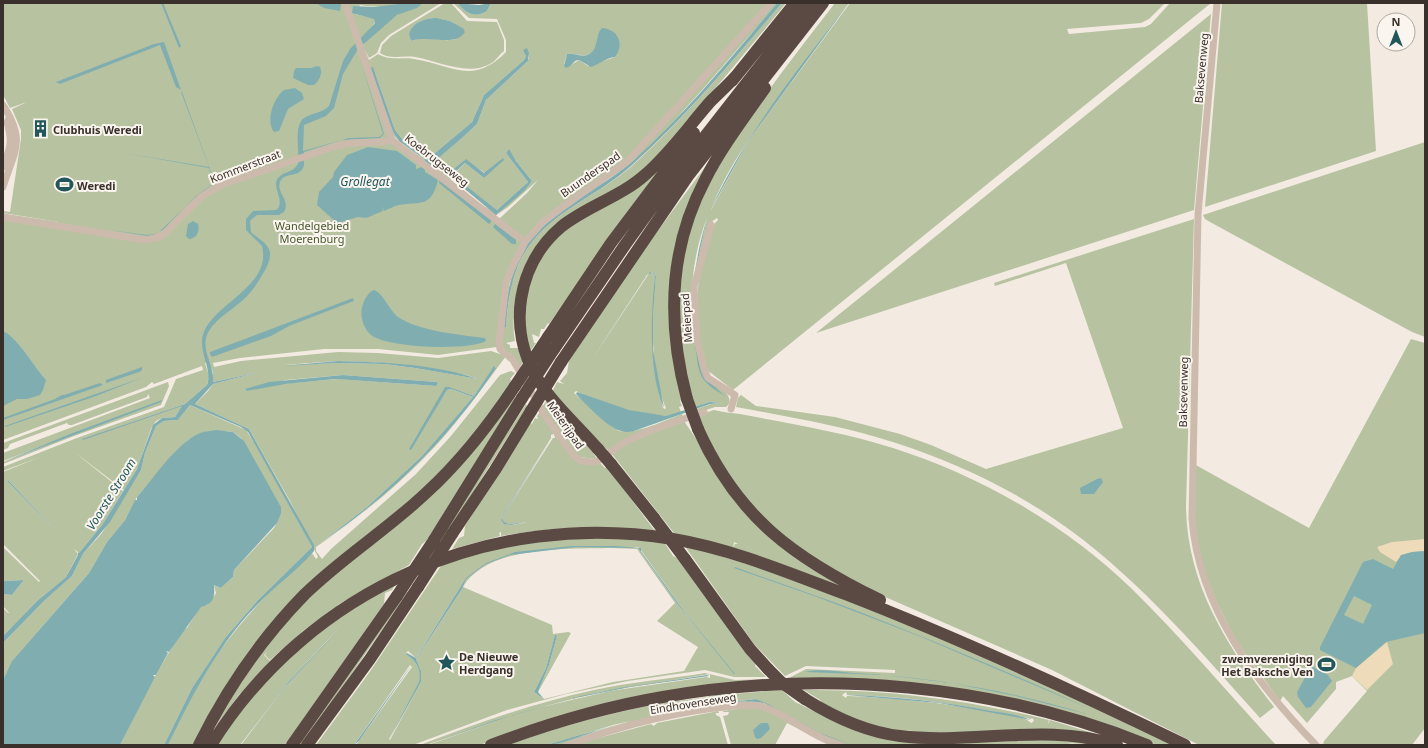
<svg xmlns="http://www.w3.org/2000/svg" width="1428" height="748" font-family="'Noto Sans',sans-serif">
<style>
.green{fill:#b7c2a1;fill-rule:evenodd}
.sand{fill:#eddbb9}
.water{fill:#80aeb0;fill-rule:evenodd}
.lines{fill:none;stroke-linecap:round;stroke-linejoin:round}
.street{stroke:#ccbbad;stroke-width:7}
.highway{stroke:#5b4a43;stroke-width:12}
.highway-bridge{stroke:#5b4a43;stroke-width:12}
.labels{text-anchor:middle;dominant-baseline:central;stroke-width:4;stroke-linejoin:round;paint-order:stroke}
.street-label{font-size:11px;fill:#3a302b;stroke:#faf5ee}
.poi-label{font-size:11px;font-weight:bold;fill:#3a302b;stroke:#faf5ee;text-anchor:start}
.park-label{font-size:11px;fill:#49582f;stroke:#faf5ee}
.water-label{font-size:12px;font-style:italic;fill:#21575b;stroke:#faf5ee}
</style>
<rect width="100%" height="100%" fill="#f3ebe1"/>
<path class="green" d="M3,3H342L389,140L522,242L497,347L438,355L378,349H324L240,358L213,363L214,367L241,361L338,352L378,353L438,358L491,351L506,356C480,391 455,427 424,458C391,492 355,520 316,547V551L322,559L331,549L416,474L451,436L500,375L511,371L515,373L510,379L511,380L509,387L464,447L420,492L307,587L194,745H168C174,731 180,717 187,703C216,648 264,592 312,553L316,559L318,557L290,501L249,429L195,404L208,391L213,384L260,372L213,382V372L209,362L205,363L209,376L207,385L185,404L82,439L183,405L175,417L162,418L156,421L151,429L138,467L124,490L73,451L123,491L102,525L79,553L74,549L78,554L66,577L37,601L3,636V608L8,613H9L3,606V594L12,595L24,580L3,581V547L39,582L40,581L3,544V472L40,457L3,471V467L77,438L164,407L176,379L203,370L202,366L154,384L152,382L146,387L3,440V214L59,222L3,213V211L10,212L21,139V130L12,109L27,102L10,108L3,95ZM338,361C374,362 407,364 442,371C454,373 467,374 478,379L415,368L384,364L335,363L282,365ZM494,367H496C467,413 430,451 391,487C370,507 347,527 322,542L367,507L422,456L473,397L451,389L447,390L409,449L447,387L474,396ZM343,375L437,382L438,384L436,386L338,379L280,384L246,391L286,380ZM8,480L65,540L72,547L7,481Z
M347,3H406C394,8 373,7 360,5L355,14L373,18L376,21L359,42Z
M423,3H441L389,35L381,43L377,53L369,58L364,48L369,60L378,54C389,61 402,57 414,59C452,65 473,86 506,52V40L497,19L469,18L453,3H457C466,13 474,19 487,11L491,3H770L631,157L524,238L499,219L527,193L538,180L508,207L495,216L397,139L392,134L361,47C372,35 383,23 397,15C406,10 415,10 423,3ZM598,35L618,46L615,57L588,66L579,60L571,65L564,64L567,54C573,53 576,55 581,55C593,57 598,45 598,35ZM524,50L528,51L529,58L527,62L486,100L477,124L461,139L430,164L426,157L429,158L472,122L484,95L524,60L526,56ZM373,67L395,130L403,140L422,154L420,156L399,141L393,132ZM509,150L516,161L532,181L497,214L482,205L451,180L449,174L465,160L485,173L484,178L465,163L452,176L497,210L528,182L506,153Z
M445,3H451L467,21L497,22L504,40V51C500,54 497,59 493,62C470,78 439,61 415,57C403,55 390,60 380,53L382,45L391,36ZM433,18L450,21L465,31C457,45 440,39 427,38C422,38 417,39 411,41L409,35C413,23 421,20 433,18Z
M774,3H777C753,32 727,61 702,90C680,114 658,140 633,161C599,189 555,208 529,243C514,263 508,286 505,311C505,316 503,323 504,328L506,327C508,299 512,270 529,246C555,210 599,195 632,166C686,117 734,59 782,3H786C758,38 730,71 701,105C685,124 669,145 650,164C603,211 534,211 517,290C514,304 512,328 515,341L506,343L510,345V348H518L523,362L519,369C514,360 502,350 501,344C507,267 514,241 581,196C599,184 617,174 633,159Z
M835,3H849C823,36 799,69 775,103C751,136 725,171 711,210L749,140L850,3H1165L1149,19L1141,23L1067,29L1069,34L1145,27L1151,24L1170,3H1211L733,390L707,370L705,371C692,332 695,286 706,248C708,238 710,227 718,220L717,218C707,223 706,235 703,244C692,285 690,331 703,372C708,381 740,395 726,407H715L697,413V409L711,404L722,403L710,402L696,407C695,404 693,402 692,400C681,386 678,324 678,305C679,270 685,237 698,205C712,169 734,138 757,107C782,71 809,37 835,3ZM707,218L693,283L694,335C688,298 693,253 707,218Z
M1222,3H1367L1376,151L1205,207Z
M1211,14L1194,210L816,333Z
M688,132L549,324L548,323L544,329H541L539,337L532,334L534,343H536L528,354L524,338L528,280L555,236L610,201Z
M728,136L678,245L682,398L680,401L682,406L679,407L681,412C677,414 671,416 666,416C645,416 593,402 576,391L574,393C586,403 604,423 617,430C631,437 666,420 682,414L683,416L608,450L603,446L552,392L557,382L564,384L560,381L567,373L569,361L579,345L648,244ZM652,272L655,274L656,276C652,314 650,353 660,390C662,396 663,403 666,408L665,409L663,408L654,365L652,335L655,276L653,273L649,274L589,364L647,275Z
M1425,142V337L1412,332L1210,222L1205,219L1203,215Z
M1194,219L1186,507C1187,585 1228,648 1274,707L1260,718C1201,652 1142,583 1070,530C1017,491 957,463 896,443C844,426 790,417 736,407L738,398L741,395L756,406L835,417L900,434L931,445L986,469L1123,428L1066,263L995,286L994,283Z
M1411,339L1425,343V728L1412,745H1323L1324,741L1367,691L1352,676L1336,682V689L1307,723L1283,696L1280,701L1235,639L1207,582L1195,535L1194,464L1309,528Z
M168,382L169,386L161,405L74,436L3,464V462L161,401L3,461V453L150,398L148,394L147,397L72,425H69L67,423L10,444L8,448L3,450V443Z
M517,389L518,392L515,395V400L441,519L426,541L422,544L409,565L341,603L304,630L270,660L265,655L267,652L264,655L270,661L239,695L215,727L232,690L302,601L419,502Z
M547,400L594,452L593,453L597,459L578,457L542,407Z
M526,404L527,406L521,416L445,537L440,539Z
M190,405L246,430L260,452L312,547L258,600L225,638L192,688L164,745H120C140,705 159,665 184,629L187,628L200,607L207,605L214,596L216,593L214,585L221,588L233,577L234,570L274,528L281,514L280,506L241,438L233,432L225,431H208L188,440L177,450L137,497L125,520L107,542L89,573L13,660L3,680V643L44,601L72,576L83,554L102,533L141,470L145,453L156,426L164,421L178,420Z
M714,410C722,412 731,413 740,414C792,424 843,432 893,448C981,476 1064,524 1131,588C1182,638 1228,693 1276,745H1199L1052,670L883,596L818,563L769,525L723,469L698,415Z
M540,412L571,455L600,463L605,468L607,467L655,531C603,525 553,527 501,536V532L499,533L500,536L452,549L459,538L464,536L465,526L470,518L530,423L532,424L535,418L538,419L537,416ZM554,434L555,438H553L502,518L504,523L509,524L527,522C517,524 508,528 501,520L503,515L551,438V435Z
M684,421L739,503L867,596L733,548L735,544H738L734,542L733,548L674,533L612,454L626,443Z
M583,537L664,542L673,556L679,559L756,663L755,666L766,677H734L705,670L628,681L566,694L507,710L413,745H356L412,667L410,665L354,745H316L369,673L443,563L507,545ZM630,547H638L641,550L686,614L713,648L678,605L638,548ZM612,548L637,549L675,603L657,621L698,647L684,671L613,682L544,699L534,692L546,668L555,636H557L549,665L538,692L571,633L568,632L553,634L552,625L463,587C487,545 569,549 612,548ZM463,583L462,589L416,659L421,671V682L390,740L389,739L418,687C424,673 417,662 406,653L408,651L416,658L417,656Z
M684,545L765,569L944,638L1177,745H1157L1048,709L787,679L806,669L895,673V670L806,666L785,676L754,644Z
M396,583L392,590L385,593L384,604L285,745H241L285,687L344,623L289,681L240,745H215C248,697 289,651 338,617C356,605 377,595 396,583Z
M409,591L302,745H298L405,593Z
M705,673L735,680L769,679L771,681L745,683L505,735L480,745H428L508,717L426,745H420C477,723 534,703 594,690C631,682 668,679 705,673ZM710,674V678L706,677L610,691L533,709L600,692Z
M782,690L795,702L850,728L1049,738L1101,745L1067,743L1077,745H852L848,744L850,745H843L768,707L716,708L596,734L562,745H551L631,721L671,712L729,703L756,700L785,714L756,699L697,706L613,725L547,745H508C573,722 640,704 708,697V699L709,696L719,695Z
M804,690C887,689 968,700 1049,720L1048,724L1043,723L1048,724L1050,720L1096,734L968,735L873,728L822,703L820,700ZM846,692L847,695C909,696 970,706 1031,719L1032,718L1034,720L1032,723C1028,722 1029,720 1025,719C1013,714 999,713 986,711C940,702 893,698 847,696L846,698L842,695Z
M751,707L763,708L820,740L787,723L775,745H731L723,716L728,715L729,712H723V711Z
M718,711L719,713H716V715L720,717L728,745H572L651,724L654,726L657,723Z"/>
<path class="sand" d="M1425,539V551C1413,552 1403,552 1396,562L1380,552L1377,547L1392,542Z
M1387,642L1393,664L1367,690L1352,676L1356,668Z"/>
<path class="water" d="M161,3H163L181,46L179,48Z
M316,3L341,4L340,11L324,8Z
M406,3H423L417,8L397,15L358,49L343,74L334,108L326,116L304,125L303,151L349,138L379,137L383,134L361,63L384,134L380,138L342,140L304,152C304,156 304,161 304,165C301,179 284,171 280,182C276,193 291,200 284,212L279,215H257L250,221L251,232C257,238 265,241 269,249C272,257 268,265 264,272C259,280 255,288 248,295C237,308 214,318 207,335C201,352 215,366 213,382L260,372L213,384L195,404L249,429L314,545V551C298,570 275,586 257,605C218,645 192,695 168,745H164L192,688L225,638L258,600L312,547L248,432L241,427L190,405L178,420L164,421L156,426L145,453L141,470L110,522L83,554L72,576L44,601L3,643V636L37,601L66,577L78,555V552L79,553L102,525L137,469L153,425L162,418L175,417L182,406L83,440L82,439L185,404L207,385C214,365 191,346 209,323C226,299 271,282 262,246L246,230V219L253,211L276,210C285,204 275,191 276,182C280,171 292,174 298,164C300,152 293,126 304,118C312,113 322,113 329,106L343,61L350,49L375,23L374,19L352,13L353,6L374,7Z
M457,3L479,5L491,3L487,11C474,19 466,13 457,3Z
M777,3H782C734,59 686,117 631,166C599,195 555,210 529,246C512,270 508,298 506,327L504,328C507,295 509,274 527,245C549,211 604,187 634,160C686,113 732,57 777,3Z
M849,3L749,140L711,209C745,134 799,68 849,3Z
M436,18L450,21L464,29L465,32C455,48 429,34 411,41L409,35C411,23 425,18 436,18Z
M602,28C618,29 625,44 615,57C606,58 600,64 591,67L579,60C573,60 572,67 566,68L564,66L567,54C574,53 580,57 587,55C600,50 594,36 602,28Z
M164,42L181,90L176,87L160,45L60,84L56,82L154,44Z
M527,48L529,53L528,61L486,100L477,124L461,139L430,165L424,160L426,157L429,158L472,122L484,95L524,60L526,56L523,50Z
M317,66L320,67C323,74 319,81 314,85H308L293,78L294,71L296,68H311Z
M373,67L395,130L403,140L422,154L420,156L399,141L393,132L370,68Z
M295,88L302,93L304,99L288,109L279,131L274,132C265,121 274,97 284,90Z
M181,92H182L215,183L198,195L157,234L148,236L110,230L147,235L156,234L164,229L196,196L214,183L209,168L124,153L209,167Z
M368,147L397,151L416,165V169L422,167L425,170V172L438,180C431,209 420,201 399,205C394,206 389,209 384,211L382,206L383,211L366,218L358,217L337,223L317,205L319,192L333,177L334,172L347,155Z
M509,149L516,161L532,181L524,191L496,215L449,176L450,172L466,159L484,173L503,158L504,160L484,178L465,163L452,175L497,210L528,182L506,153Z
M440,179L492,221L489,224L439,183Z
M707,218L693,283L694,339L703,376L726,397C718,391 707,386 702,377C698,370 697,359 696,351C688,305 694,262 707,218Z
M193,221L198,224C200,231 197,238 189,239L186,236L188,224Z
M495,224L516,240V244H512L493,227Z
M650,272L654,273L656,276L653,313V350L664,408C648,373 651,314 655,276L653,273L649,274L589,364Z
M374,290C382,292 390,311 398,317C418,331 462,335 485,338L486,341C467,351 388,348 371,335C363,328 360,316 362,307C364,300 368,292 374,290Z
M353,298L354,301L351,302L289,326L271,336L212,357L210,354V352Z
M3,331C17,337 35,368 46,380L43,390L40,395L27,399H17L3,406Z
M338,361C383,362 435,364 478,379L415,368L384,364L335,363L282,366Z
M494,366L496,368C451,436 390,496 322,542L367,507L422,456L473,397L451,389L447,390L411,450L409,449L445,387H449L474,396Z
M142,367V370L139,372L106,383V380Z
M343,375L437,382L438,384L436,386L336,379L285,384L247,391L245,389L269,382Z
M144,377L96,396L5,427V426Z
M100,383L103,385L3,420V418L55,399L62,395H64Z
M577,392L629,410L666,416L710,402L722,403L710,404L634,431C628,433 623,432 618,430C608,427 584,403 576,394Z
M162,400L161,402L3,462L70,434Z
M217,430L233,432L244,441L281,507V514L277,523L234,570L233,577L221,588L214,585C215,596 214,604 201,607L169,652L166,651L168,653L156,675H153L155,677L120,745H3V680L12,661L89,573L107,542L125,520L135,500H137V497C154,478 175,445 198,434C204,431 210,431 217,430Z
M553,436L502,518L504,522L509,524L527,522L511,525L504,524L501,520L503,515Z
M1097,479L1101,478L1103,482L1094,494H1081L1080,488Z
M8,480L65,540L72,547L7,481Z
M572,546H616L641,548V551L686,614L735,674H734L678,605L638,548L576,547L510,555L486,564L466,579L462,589L416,659L421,671V682L389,740L419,682C422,670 416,661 406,654L407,653L416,658L466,578L486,563L515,552Z
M1425,551V633L1386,642L1356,668L1320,650V647L1363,562L1373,559L1393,569L1401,555L1412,552ZM1354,596L1372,605L1363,624L1344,615Z
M735,567C776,582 818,596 860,612C937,642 1013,674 1088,708L919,636L817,597L734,568Z
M24,580L12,595L3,594V581Z
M345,623L285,687L240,745L289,681Z
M555,635L557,636L549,665L538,692L544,699L534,692L546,668Z
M411,666L359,741L354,745L410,667Z
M1311,667H1313L1328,675L1332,681L1311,707L1306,708L1298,697L1297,692Z
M805,672C818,668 839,672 854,673C933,677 1011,691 1087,714L1016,696L951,683L885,675Z
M707,675L709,676L630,687L570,699L516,714L426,745L496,720L581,696L620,688Z
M846,695C895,696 944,702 992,711C1005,713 1020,715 1031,720L939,703Z
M756,699L768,704L820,733L852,745L823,735L766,704C741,693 632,720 603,729C588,733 561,745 547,745C616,723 684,707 756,699Z
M761,723H768L770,729L761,738L757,739L755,737L753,730Z"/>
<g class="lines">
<path class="street" d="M345,3L392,140L525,242
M1217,3L1198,214L1192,519C1199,608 1256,683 1316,745
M3,105C26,141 15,149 3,187
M3,167C10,147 13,143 7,122L10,117
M3,217L145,240L156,238L164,234L201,197L221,185L333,147L351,143L383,142L392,140
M711,225L694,287L697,339L704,369L708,378L735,395L731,409
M704,412L649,431L625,442L598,461L593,462L581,461L573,455L545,416L513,360L500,349L499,343L506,283L512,268L525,242L543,222L560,209L628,161L771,3
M568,745C620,726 678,711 734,706C742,706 752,704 761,706C788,714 811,737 840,745"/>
<path class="highway" d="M732,81L795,3
M548,337L611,243L694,133
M554,349L625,245L678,171L809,3
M561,362L688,176L823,3
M687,399C667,324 668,250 705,180C721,148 744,118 765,88
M698,429C738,518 794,558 880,600
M598,449C579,427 552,403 537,378C507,329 517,264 561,227C587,206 621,197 646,174C670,153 689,126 710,102C719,93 728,85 736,76
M611,464L654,518
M452,534L495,470L531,411
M434,540L522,398
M685,559L750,649L768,669
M805,699C834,717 865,732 900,736C973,745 1046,722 1117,745
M199,745C226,690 262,638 305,594C343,557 388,529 426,493C461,461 489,425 515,386
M211,745C309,588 492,509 673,539C732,549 789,573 845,594C961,639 1074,691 1185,745
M292,745L397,596
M307,745L370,659L418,587
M491,745C547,724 604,707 663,697C823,669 996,684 1147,745"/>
<path class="highway-bridge" d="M515,386L548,337
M522,398L554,349
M687,399L698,429
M531,411L561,362
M598,449L611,464
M654,518L685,559
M418,587L452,534
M397,596L434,540
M768,669L781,682L805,699"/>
</g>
<defs>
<symbol id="building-bare" viewBox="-9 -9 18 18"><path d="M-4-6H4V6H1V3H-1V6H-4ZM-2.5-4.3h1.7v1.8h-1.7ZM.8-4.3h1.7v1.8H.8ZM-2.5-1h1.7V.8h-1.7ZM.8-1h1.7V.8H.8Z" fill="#21575b" stroke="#faf5ee" stroke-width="2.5" paint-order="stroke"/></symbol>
<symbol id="stadium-bare" viewBox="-9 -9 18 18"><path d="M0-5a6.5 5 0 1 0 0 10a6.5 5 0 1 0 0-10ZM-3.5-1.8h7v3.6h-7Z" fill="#21575b" stroke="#faf5ee" stroke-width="2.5" paint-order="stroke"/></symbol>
<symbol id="sight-bare" viewBox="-9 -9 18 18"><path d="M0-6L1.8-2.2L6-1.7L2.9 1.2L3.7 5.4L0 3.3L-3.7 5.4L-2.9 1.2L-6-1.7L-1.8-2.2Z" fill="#21575b" stroke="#faf5ee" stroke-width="2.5" paint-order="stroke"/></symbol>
</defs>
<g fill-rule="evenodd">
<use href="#building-bare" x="28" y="116" width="25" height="25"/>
<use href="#stadium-bare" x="52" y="172" width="25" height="25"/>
<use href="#sight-bare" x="434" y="650" width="25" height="25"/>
<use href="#stadium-bare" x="1314" y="652" width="25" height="25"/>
</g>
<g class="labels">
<g class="street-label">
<text transform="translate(1201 68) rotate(-85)">Baksevenweg</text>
<text transform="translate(437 160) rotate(38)">Koebrugseweg</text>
<text transform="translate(245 166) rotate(-21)">Kommerstraat</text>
<text transform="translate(590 174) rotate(-35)">Buunderspad</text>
<text transform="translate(686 318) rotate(-94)">Meierpad</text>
<text transform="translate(1183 392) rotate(-89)">Baksevenweg</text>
<text transform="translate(566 425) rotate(55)">Meierijpad</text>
<text transform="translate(693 703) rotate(-9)">Eindhovenseweg</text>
</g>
<g class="poi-label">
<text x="53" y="129">Clubhuis Weredi</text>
<text x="77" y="185">Weredi</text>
<text x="459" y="656">De Nieuwe<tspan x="459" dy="13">Herdgang</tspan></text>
<text x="1313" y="658" text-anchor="end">zwemvereniging<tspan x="1313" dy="13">Het Baksche Ven</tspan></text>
</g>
<g class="park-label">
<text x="312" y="225">Wandelgebied<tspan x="312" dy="13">Moerenburg</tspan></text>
</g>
<g class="water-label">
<text x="365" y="181">Grollegat</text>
<text transform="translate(111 494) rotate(-58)">Voorste Stroom</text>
</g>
</g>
<rect width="1428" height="748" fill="none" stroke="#3a302b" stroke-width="8"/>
<g transform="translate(1396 32)"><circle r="19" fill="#faf5ee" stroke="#ada6a0"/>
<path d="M0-3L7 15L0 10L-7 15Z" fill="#21575b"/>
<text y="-6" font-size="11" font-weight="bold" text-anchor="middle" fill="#3a302b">N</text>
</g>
</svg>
